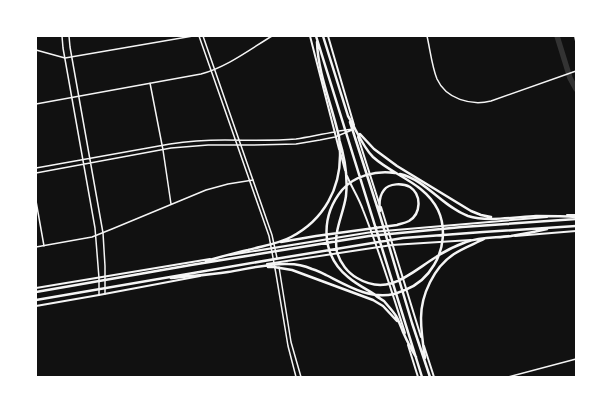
<svg xmlns="http://www.w3.org/2000/svg" width="612" height="413" font-family="'Titillium Web',sans-serif">
<style>
.lines{fill:none;stroke-linecap:round;stroke-linejoin:round}
.river{stroke:#333;stroke-width:5.5}
.minor{stroke:#f5f5f5;stroke-width:1.5}
.tertiary{stroke:#f5f5f5;stroke-width:1.5}
.secondary{stroke:#f5f5f5;stroke-width:2}
.primary{stroke:#f5f5f5;stroke-width:2}
.trunk{stroke:#f5f5f5;stroke-width:2.5}
</style>
<rect width="100%" height="100%" fill="#111"/>
<g class="lines">
<path class="river" d="M557,36L570,78L576,89"/>
<path class="minor" d="M427,36C430,49 432,67 437,79C446,99 471,106 491,101L576,71
M36,50L65,58L193,36
M150,83L163,150L171,204
M36,104L201,74C227,67 249,50 272,36
M36,201L44,246
M36,247L92,237L112,229L206,190L228,184L253,180
M508,377L576,359"/>
<path class="tertiary" d="M62,36L63,48L95,228L99,278V295
M69,36L70,47L103,233L105,266V294
M199,36L269,236L276,274L288,346L296,377
M203,36L272,235L277,258
M339,131L353,129
M36,168L170,144C189,141 207,140 225,140C249,140 272,141 296,139C309,137 322,134 335,132
M36,173L171,148L208,145H254L296,144L320,140L335,137L352,130
M279,267L291,342L301,377"/>
<path class="secondary" d="M575,36L576,41"/>
<path class="primary" d="M310,36L339,149
M328,36L354,125
M358,137L379,203
M341,155L345,170
M347,176C352,188 359,198 363,210C379,250 392,292 405,333
M381,207L421,337
M567,215H576
M515,236L576,231
M230,255L372,232L547,217
M267,264L392,245L471,240
M36,288L210,259
M36,306L99,295L200,276
M408,345L418,377
M424,346L434,377"/>
<path class="trunk" d="M316,36L422,377
M323,36L348,116
M350,122L381,219L412,323L430,377
M360,134L374,149L397,166L471,211L481,215L491,217
M339,139C345,158 348,176 346,196C343,216 333,231 337,252C340,263 348,273 357,278C389,297 410,273 436,257C445,251 455,246 466,242C481,237 496,238 511,236C523,234 535,232 547,229
M395,173C376,170 354,176 342,190C320,217 321,255 348,277C356,284 366,289 374,294C377,297 381,299 384,301C388,306 393,311 396,316C399,321 401,327 403,332C407,341 411,349 416,357
M400,174C426,180 443,207 468,216C486,222 516,217 536,216C549,216 563,216 576,217
M281,242L316,236L397,225C400,224 405,223 409,221C421,214 422,195 410,187C403,183 389,183 384,190C380,195 379,204 380,211
M206,261C220,257 234,253 248,250C262,246 278,244 291,237C324,220 341,188 340,152C339,147 340,142 339,137C332,105 318,74 317,42
M268,267H274L292,270L373,300L383,306L397,321
M171,278C190,276 209,275 228,272C247,269 270,263 288,264C295,264 305,266 312,269C317,270 321,273 326,275C346,285 370,300 394,294C398,293 402,291 405,290C418,285 427,277 434,265C444,249 446,227 438,210C425,183 394,176 373,157C362,146 356,129 348,116
M36,292L191,265L369,236L462,227L576,219
M36,300L281,258L403,238L483,232L576,226
M425,358C423,345 421,332 421,318C421,295 434,267 454,254C463,248 474,244 484,239"/>
</g>
<rect width="612" height="413" fill="none" stroke="#ffffff" stroke-width="74"/>
</svg>
